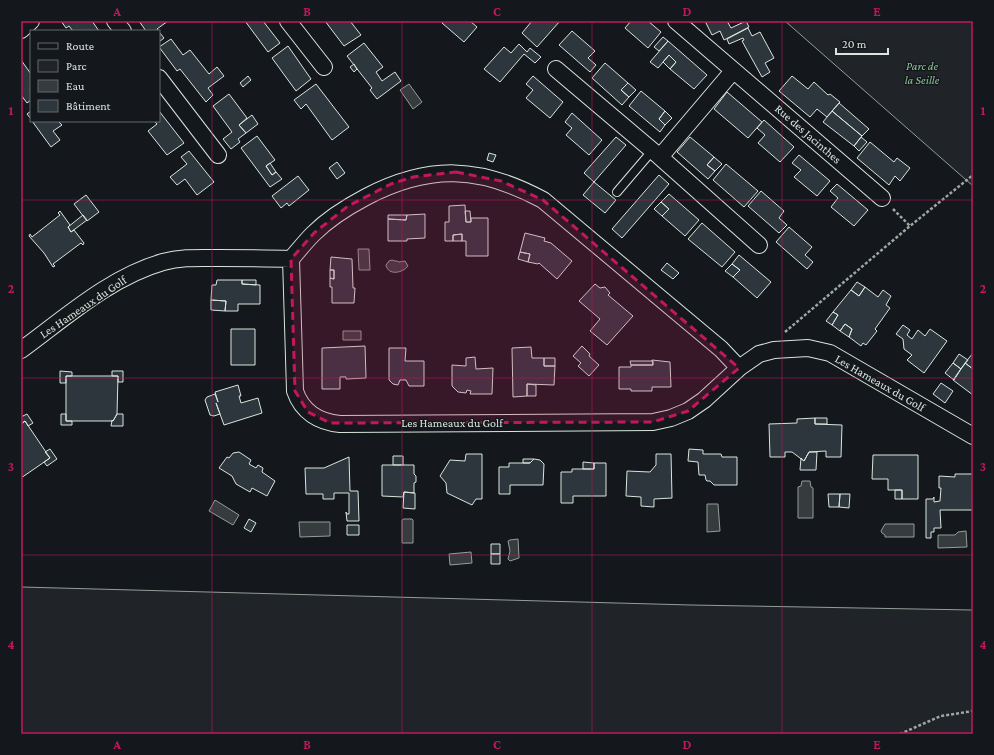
<svg xmlns="http://www.w3.org/2000/svg" width="994" height="755" font-family="'Crimson Pro',serif">
<style>
.green{fill:#202428;stroke:#939e99}
.water{fill:#363b3e;stroke:#939e99}
.building{fill:#2c363c;stroke:#d8e6dc}
.lines{fill:none;stroke-linecap:round;stroke-linejoin:round}
.service-casing{stroke:#d8e6dc;stroke-width:10}
.minor-casing{stroke:#d8e6dc;stroke-width:18}
.path{stroke:#9da8a2;stroke-width:2.5;stroke-dasharray:3 2;stroke-linecap:butt}
.service{stroke:#14181c;stroke-width:8}
.minor{stroke:#14181c;stroke-width:16}
.marked{fill:#c2185b;fill-opacity:0.2;stroke:#c2185b;stroke-width:3;stroke-dasharray:8 5;stroke-linejoin:round}
.grid{fill:none;stroke:#c2185b;stroke-width:1;stroke-opacity:0.55}
.labels{text-anchor:middle;dominant-baseline:central;stroke-width:3;stroke-linejoin:round;paint-order:stroke}
.park-label{font-size:12px;font-style:italic;fill:#8ac095;stroke:#14181c}
.street-label{font-size:12px;fill:#d8e6dc;stroke:#14181c}
.neatline{fill:none;stroke:#c2185b;stroke-width:1.5}
.grid-label{font-size:13px;text-anchor:middle;font-weight:bold;fill:#c2185b}
</style>
<rect width="100%" height="100%" fill="#14181c"/>
<path class="green" d="M785,21H973V186Z
M21,587L691,605L973,610V734H21Z"/>
<path class="water" d="M409,84L422,102L413,109L400,90Z
M358,249H369L370,270H359Z
M392,260L395,261H397L399,262L405,261L408,266C403,273 388,276 386,265L389,261Z
M343,331H361V340H343Z
M802,481H810L811,487L813,488V518H798V487L801,486Z
M215,500L239,515L233,525L209,511Z
M707,504H718L720,531L707,532Z
M404,519H412L413,520V543H402V520Z
M299,522H330V536L300,537Z
M885,524H914V537H885V535L882,533L881,531Z
M966,531L967,547L938,548V535H955L958,532Z
M518,539L519,558L510,561L508,559L510,551L508,541L510,540Z
M471,552L472,563L450,565L449,554Z"/>
<path class="building" d="M61,21H92L99,31H73L69,26L66,28Z
M139,21H168L157,29L158,31H146Z
M245,21H263L280,43L268,52Z
M325,21H350L361,35L344,46Z
M443,21H470L477,27L464,42L442,23Z
M532,21H560L537,47L522,33Z
M631,21H648L661,32L648,48L625,28Z
M705,21H727L731,28L746,21L749,27L724,40L720,31L712,35Z
M748,28L752,36L760,32L774,58L765,63L770,72L762,77L742,41L744,40L743,38L729,44L727,39Z
M572,31L595,51L588,58L596,65L590,72L559,45Z
M159,32L164,38L159,42Z
M663,37L668,41L659,51L654,47Z
M171,39L183,55L190,50L209,74L217,67L224,76L208,88L213,95L206,102L180,69L177,71L159,47Z
M668,41L707,75L694,89L670,69L676,62L669,55L658,68L650,62Z
M364,43L383,67L376,72L382,81L395,72L401,81L377,99L370,90L372,88L347,56Z
M519,44L527,52L530,48L541,57L535,63L524,54L500,82L484,69L504,47L511,53Z
M288,46L311,79L296,91L272,58Z
M669,55L676,62L670,69L663,62Z
M21,60L31,74V88L30,89L31,91V100L27,103L21,95Z
M605,63L628,83L621,90L629,97L622,105L592,78Z
M354,64L357,69L354,72L350,67Z
M248,76L251,80L243,87L240,83Z
M533,76L563,102L550,118L526,98L533,90L526,84Z
M792,76L808,89L814,82L828,95L830,94L840,102L827,117L817,109L810,117L779,91Z
M628,83L636,90L629,97L621,90Z
M316,84L349,127L332,140L306,104L301,109L294,100Z
M641,91L665,111L659,119L665,125L660,132L629,106Z
M727,92L762,122L748,138L714,109Z
M229,94L247,118L239,125L246,133L238,139L240,142L231,149L223,139L232,132L213,106Z
M839,103L869,129L862,136L832,111Z
M31,111V119L27,114Z
M159,111L184,143L167,155L148,131L157,124L154,121H159Z
M665,111L672,118L665,125L659,119Z
M832,111L862,136L854,146L823,122Z
M572,113L602,140L589,155L566,135L572,128L565,122Z
M252,115L258,124L246,133L239,125Z
M764,120L794,147L780,162L758,143L765,135L757,128Z
M32,121H58L62,125L53,131L60,140L51,147Z
M257,136L275,160L266,166L272,175L276,172L282,179L270,187L241,148Z
M616,137L626,145L594,182L584,173Z
M690,137L714,157L707,165L715,171L708,179L677,152Z
M861,137L867,142L859,151L854,146Z
M870,142L894,162L897,158L910,168L900,181L895,176L889,185L857,158Z
M189,151L214,182L197,195L185,179L177,185L170,177L187,164L181,157Z
M489,153L496,155L493,162L487,160Z
M799,155L830,181L817,196L794,177L801,170L792,163Z
M714,157L722,164L715,171L707,165Z
M337,162L345,173L337,179L329,168Z
M270,163L276,172L272,175L266,166Z
M726,164L758,191L744,207L713,180Z
M659,175L669,184L622,238L612,229Z
M298,176L309,190L289,206L287,203L281,208L272,196Z
M594,182L616,200L605,213L583,195Z
M837,184L868,210L854,226L831,207L838,198L830,191Z
M761,191L784,211L779,218L787,225L779,233L748,206Z
M669,194L699,220L685,236L662,216L669,209L661,202Z
M86,195L99,212L87,221L74,204Z
M661,202L669,209L662,216L654,209Z
M465,205L466,222H471V218H488V256H466V241H462V234L453,235V241H445V222H449V206Z
M60,211L70,225L68,227L71,232L74,230L84,243L83,245L81,243L53,264L55,266L53,267L44,253L29,236L30,234L32,237L60,215L58,213Z
M465,211H470L471,222H466Z
M425,214V238L407,239V241H388V219L406,220L407,215Z
M83,215L87,220L71,232L68,227Z
M388,215H407L406,220L388,219Z
M702,223L735,252L722,267L688,239Z
M789,227L812,247L805,255L813,262L807,269L776,242Z
M525,233L545,238L544,241L551,243L572,261L557,279L539,263L538,264L528,262L530,254L520,252Z
M462,234V241H453V235Z
M520,252L530,254L528,262L518,259Z
M739,255L771,282L757,298L733,277L740,270L732,264Z
M331,257L352,259L353,288H355L354,303H332V287H330V278L334,279V270H330Z
M667,263L679,273L673,279L661,270Z
M732,264L740,270L733,277L725,271Z
M330,270H334V279L330,278Z
M217,280H242V284L260,285V304H238V311H225L226,301L211,300L212,285H216Z
M242,280H256V285L242,284Z
M857,282L865,287L859,296L851,290Z
M595,284L600,288L605,287L610,293L608,295L633,316L607,345L590,331L600,319L579,301Z
M865,287L878,297L883,290L891,296L886,305L890,308L875,329L877,331L866,345L863,343L861,346L849,337L852,329L845,324L840,331L832,325L838,315L833,312L851,290L859,296Z
M211,300L226,301L225,311L211,310Z
M833,312L838,315L832,325L826,321Z
M845,324L852,329L849,337L840,331Z
M903,325L910,330L907,335L912,339L918,330L925,336L930,329L947,341L924,373L907,360L912,355L904,349L903,339L896,334Z
M231,329H255V365H231Z
M365,346L366,378L346,379V377H340V389H322V348Z
M582,346L590,354L589,356L599,365L589,376L578,366L581,363L573,356Z
M531,347L532,358H544V366H555L554,385L527,384V396L513,397L512,348Z
M389,348H406L405,361H424V386H409L406,380H400L398,385L393,384L389,380Z
M973,353V369L965,363Z
M959,354L968,360L961,369L953,363Z
M475,357L476,369L493,368L492,394H470L471,391L467,390L466,393L458,392L452,386V365L466,366V358Z
M544,358H555V366H544Z
M652,360L670,362L671,387H652V391H631V389H619V367H631V365H653Z
M630,361H653V365H631Z
M953,363L961,369L954,380L945,373Z
M965,363L973,369V395L953,380Z
M60,371L72,372V376H66V383H60Z
M112,371H123V382H118V376H112Z
M66,376H118L117,414L113,421H66Z
M941,383L953,391L945,403L933,394Z
M527,384L536,385V396H527Z
M238,385L241,396H239L241,403L258,398L262,413L224,425L216,403L220,414L214,416L210,415L205,400L207,397L215,394L218,402L215,392Z
M27,414L33,423L28,426L25,421L21,424V417Z
M61,414H66V421H72V425H61Z
M117,414H123V426H111L112,420L113,421Z
M815,418H827V424H815Z
M815,418V424L842,425L841,457H826V451L809,452L804,461L792,452H785V457H770L769,424L797,423V419Z
M25,421L50,458L21,478V424Z
M50,449L57,459L47,466L44,462L50,458L45,452Z
M689,449L703,450V454H721L722,457H737V485H714L710,481H707L706,480L705,475H699L698,462L688,461Z
M239,452L251,460L249,464L256,468L258,465L263,468L262,472L275,481L267,496L252,488L250,492L236,484L232,476L219,468L227,457L229,458L233,453Z
M809,452H817L816,470H800L801,458L804,461Z
M466,454H482V499H476L472,505L447,493L446,483L440,476L450,460L465,461Z
M656,454H671L672,498L654,499V507L641,506V497L626,496L627,471L650,472L656,465Z
M873,455H918V499H902V490H888V479H872Z
M393,456H403V465H393Z
M349,457L350,491H358L359,521H347L346,512L347,514H349V493H334V499H323V494H306L305,468H324Z
M523,459H534L530,463H523Z
M534,459L540,460L544,464L543,485H510V494H499V467H509V463H530Z
M583,462L594,463V469H583Z
M594,463H606V496H573V503H561V472H572V469H594Z
M382,465H414V474L416,476V482L414,483V493L404,492L403,497L382,496Z
M955,474H973V510H940L941,528H934V532H931V538H926V499H933L934,497V502L940,501L941,488H939V476L955,477Z
M895,490H902V499H895Z
M404,492L415,493V509L403,508Z
M828,494H840L839,507H829Z
M840,494H850L849,508L839,507Z
M249,519L256,523L251,532L244,528Z
M347,525H359V535H347Z
M491,544H500V554H491Z
M491,554H500V564H491Z"/>
<g class="lines">
<defs>
<path id="service" d="M617,192L652,151"/>
<path id="minor" d="M115,21L123,31
M288,21L324,67
M676,21L882,198
M21,30L31,21
M556,69L660,157L759,245
M159,78L218,155
M660,157L733,71
M291,259C298,251 305,242 313,234C328,219 347,207 366,197C429,164 480,166 543,200L721,349L739,368
M21,350C65,318 110,277 163,262C181,257 199,258 218,258C242,258 266,258 291,259L295,391C302,412 319,422 340,424L653,422L671,418L688,411L704,400L739,368L759,354L774,350L808,348L830,353L973,436"/>
</defs>
<use href="#service" class="service-casing"/>
<use href="#minor" class="minor-casing"/>
<path class="path" d="M893,209L910,226
M785,332L910,226L973,175
M900,734L941,716L973,711"/>
<use href="#service" class="service"/>
<use href="#minor" class="minor"/>
</g>
<path class="marked" d="M456,172L501,181L543,200L739,368L688,411L653,422L330,423L308,412L295,391L291,259L314,233L348,206L391,184L413,177Z"/>
<path class="grid" d="M212,21V734M402,21V734M592,21V734M782,21V734M21,200H973M21,378H973M21,555H973"/>
<g class="labels">
<g class="park-label">
<text x="922" y="66">Parc de<tspan x="922" dy="14">la Seille</tspan></text>
</g>
<g class="street-label">
<text transform="translate(808 134) rotate(41)">Rue des Jacinthes</text>
<text transform="translate(83 307) rotate(-34)">Les Hameaux du Golf</text>
<text transform="translate(880 383) rotate(30)">Les Hameaux du Golf</text>
<text x="452" y="423">Les Hameaux du Golf</text>
</g>
</g>
<rect width="994" height="755" fill="none" stroke="#14181c" stroke-width="44"/>
<rect x="30" y="30" width="130" height="92" fill="#14181c" stroke="#626a69"/>
<rect x="38" y="43" width="20" height="6" fill="#14181c" stroke="#626a69"/>
<text x="66" y="50" font-size="12" fill="#d8e6dc">Route</text>
<rect x="38" y="60" width="20" height="12" fill="#202428" stroke="#626a69"/>
<text x="66" y="70" font-size="12" fill="#d8e6dc">Parc</text>
<rect x="38" y="80" width="20" height="12" fill="#363b3e" stroke="#626a69"/>
<text x="66" y="90" font-size="12" fill="#d8e6dc">Eau</text>
<rect x="38" y="100" width="20" height="12" fill="#2c363c" stroke="#626a69"/>
<text x="66" y="110" font-size="12" fill="#d8e6dc">Bâtiment</text>
<path d="M836 48v6h52v-6" fill="none" stroke="#d8e6dc" stroke-width="2"/>
<text x="842" y="48" font-size="12" fill="#d8e6dc" stroke="#14181c" stroke-width="3" paint-order="stroke">20 m</text>
<rect x="22" y="22" width="950" height="711" class="neatline"/>
<g class="grid-label">
<text x="117" y="16">A</text>
<text x="307" y="16">B</text>
<text x="497" y="16">C</text>
<text x="687" y="16">D</text>
<text x="877" y="16">E</text>
<text x="11" y="115">1</text>
<text x="983" y="115">1</text>
<text x="11" y="293">2</text>
<text x="983" y="293">2</text>
<text x="11" y="471">3</text>
<text x="983" y="471">3</text>
<text x="11" y="649">4</text>
<text x="983" y="649">4</text>
<text x="117" y="749">A</text>
<text x="307" y="749">B</text>
<text x="497" y="749">C</text>
<text x="687" y="749">D</text>
<text x="877" y="749">E</text>
</g>
</svg>
